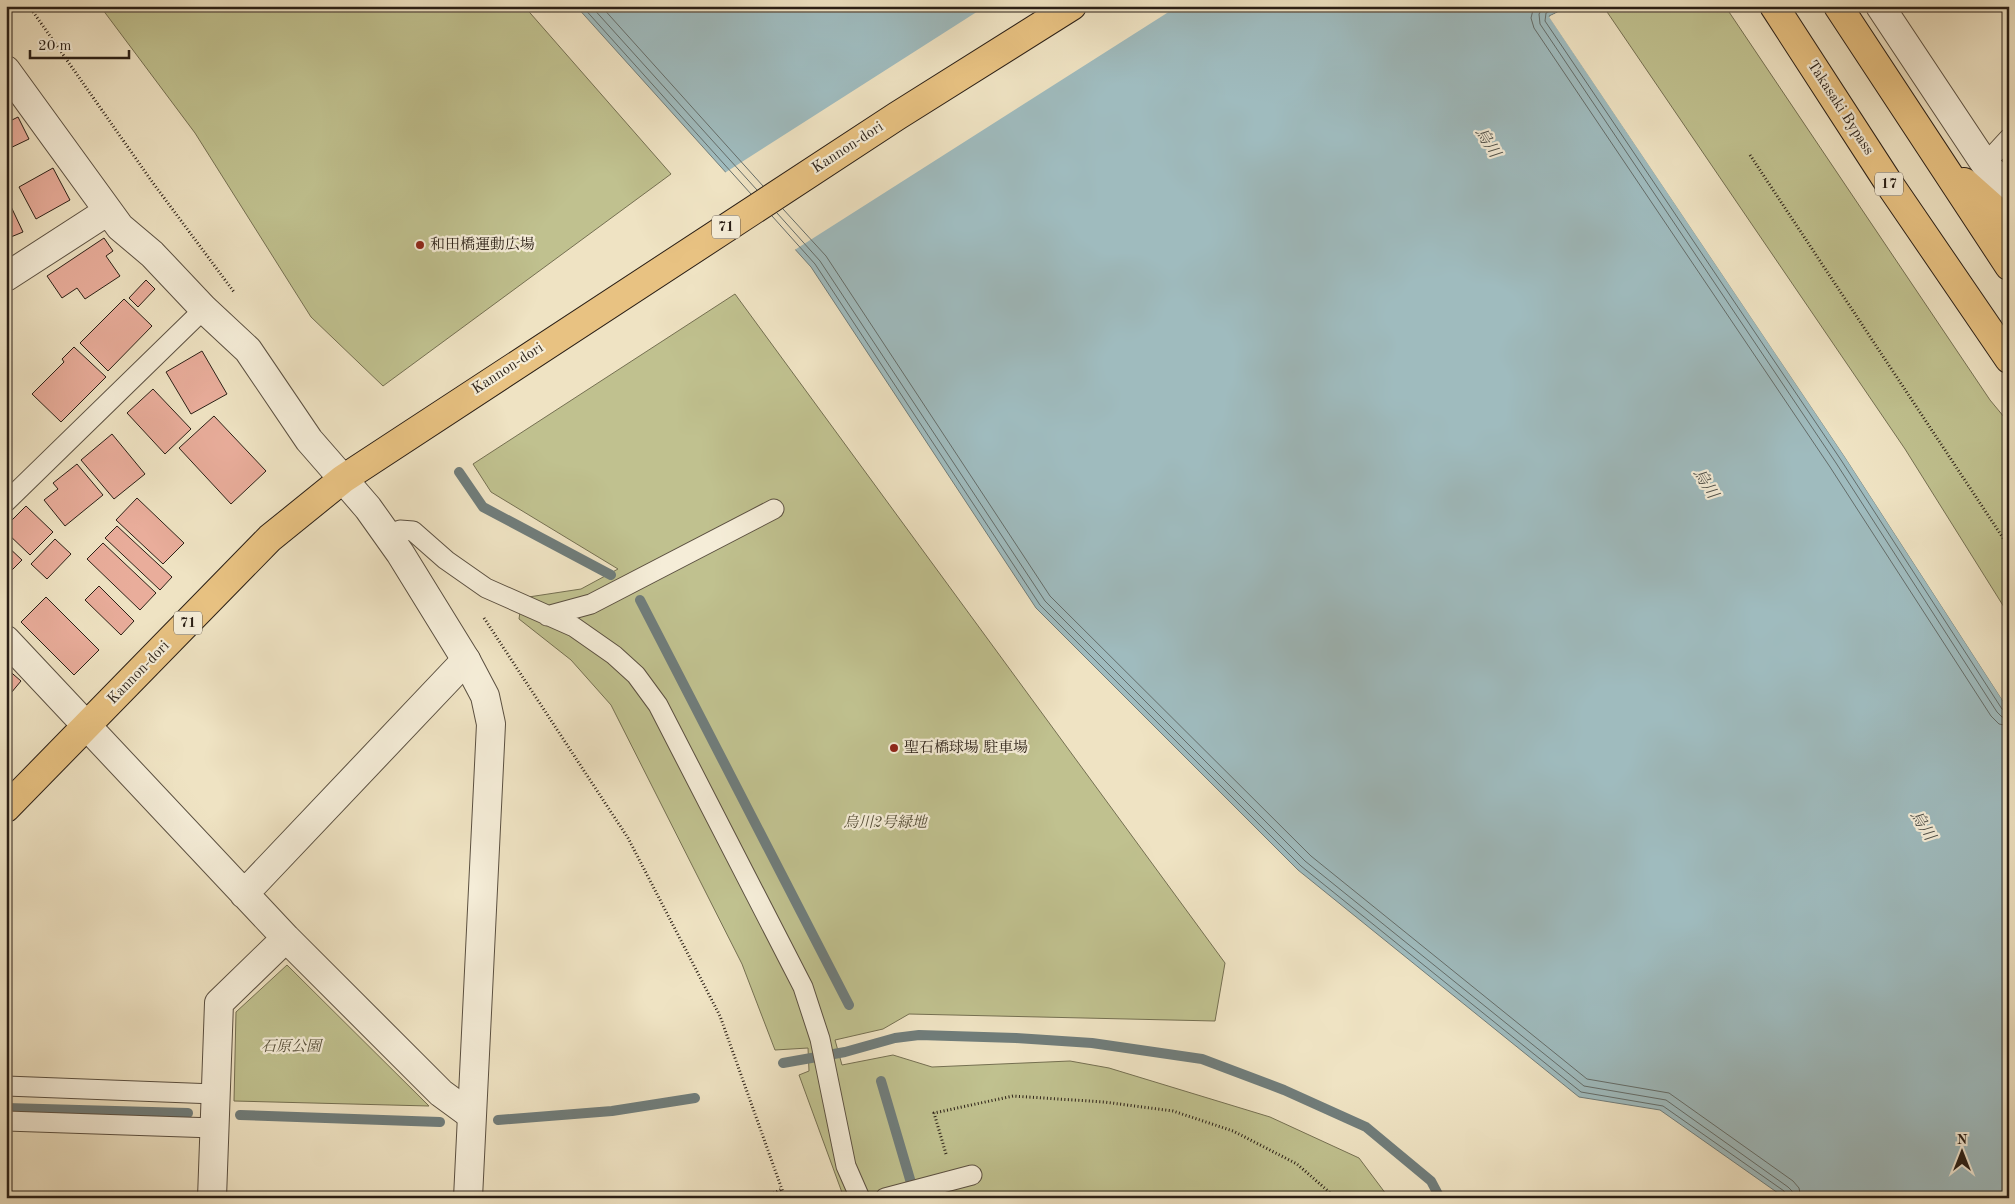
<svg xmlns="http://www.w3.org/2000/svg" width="2015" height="1204" font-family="'Old Standard TT','Noto Serif JP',serif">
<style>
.green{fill:#c0c18f;stroke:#757052}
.water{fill:#9fbbbe;stroke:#707d7b}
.pier{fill:#efe3c3}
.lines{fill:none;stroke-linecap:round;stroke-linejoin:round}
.shore{stroke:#646d6a;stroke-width:1}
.stream{stroke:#707d7b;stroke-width:10}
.building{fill:#e9ad9b;stroke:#2a1f16}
.service-casing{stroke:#5b5041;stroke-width:21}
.minor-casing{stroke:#5b5041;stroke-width:30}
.tertiary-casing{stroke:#5b5041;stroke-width:30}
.primary-casing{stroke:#2a1f16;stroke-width:30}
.trunk-casing{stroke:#2a1f16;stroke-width:30}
.path{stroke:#2a1f16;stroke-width:3;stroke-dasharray:1 2.5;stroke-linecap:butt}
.service{stroke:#f5edd8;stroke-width:19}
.minor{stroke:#f5edd8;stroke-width:28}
.tertiary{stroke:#f5edd8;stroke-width:28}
.primary{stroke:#e8c282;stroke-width:28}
.trunk{stroke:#e8c282;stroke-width:28}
.poi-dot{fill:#8f2418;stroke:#f5edd8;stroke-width:2}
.labels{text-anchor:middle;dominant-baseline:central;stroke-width:4.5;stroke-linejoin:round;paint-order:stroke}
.shield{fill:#f5edd8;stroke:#675d50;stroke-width:1}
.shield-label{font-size:14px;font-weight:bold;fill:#2a1f16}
.street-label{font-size:15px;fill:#2a1f16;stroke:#f5edd8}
.poi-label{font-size:15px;fill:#2a1f16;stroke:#f5edd8;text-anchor:start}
.park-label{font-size:15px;font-style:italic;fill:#57503a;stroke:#f5edd8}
.water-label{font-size:16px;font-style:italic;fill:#4d4e48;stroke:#f5edd8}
</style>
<rect width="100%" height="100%" fill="#efe3c3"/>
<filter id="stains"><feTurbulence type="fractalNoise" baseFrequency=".004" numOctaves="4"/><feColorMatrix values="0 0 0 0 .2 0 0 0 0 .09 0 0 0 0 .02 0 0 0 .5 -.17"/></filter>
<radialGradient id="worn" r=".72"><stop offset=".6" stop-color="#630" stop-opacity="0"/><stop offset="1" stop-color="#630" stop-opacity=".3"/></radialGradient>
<path class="green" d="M100,6H524L671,174L383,386L311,317L195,133Z
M1603,6H1725L1990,400L2009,423V615L1905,449Z
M735,294L1225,963L1215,1021L909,1014L883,1029L835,1040L842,1065L893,1055L932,1067L1070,1061L1109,1068L1270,1117L1359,1158L1389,1198H844L799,1075L809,1071L808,1048L775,1050L742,964L611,705L571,660L519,619L522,598L581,589L618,569L491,492L473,464Z
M287,965L429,1106L234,1101L236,1012Z"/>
<path class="water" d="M576,6H1570L1549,16L1845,457L2009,710V1198H1785L1660,1110L1579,1097L1298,870L1036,608L811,267Z"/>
<path class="pier" d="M986,6H1178L793,251L723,174Z
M1570,6H1573L1553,18L1847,456L2009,705V710L1845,457L1549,17Z"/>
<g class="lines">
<path class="shore" d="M582,6L751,194
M591,6L757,190
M601,6L763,186
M1534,6L1531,18L1534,28L1830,467L1991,716L1999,724L2009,726
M1544,6L1539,14L1540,24L1836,463L1997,712L2002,717L2009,718
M1559,6L1546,13L1545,21L1841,460L2002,709L2009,712
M783,209L826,256L1050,596L1311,856L1587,1079L1669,1093L1793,1181L1799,1188L1801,1198
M777,213L820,261L1045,601L1305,861L1584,1086L1666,1100L1788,1187L1792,1191L1793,1198
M772,216L815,264L1040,605L1301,866L1581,1092L1663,1106L1784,1191L1787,1198"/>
<path class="stream" d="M459,472L483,507L611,575
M640,600L849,1005
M783,1063L845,1052L895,1038L919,1035L1016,1038L1092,1043L1202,1059L1284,1090L1366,1127L1431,1181L1440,1198
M881,1081L914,1193
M6,1108L188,1113
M240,1115L440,1122
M498,1120L612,1111L695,1098"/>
</g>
<path class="building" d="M18,117L29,139L6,150V123Z
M53,168L70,200L36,219L19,187Z
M6,196L23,232L6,239Z
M104,238L113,251L106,256L120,276L85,299L77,288L62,298L47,276Z
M146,280L155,289L138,307L129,298Z
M124,299L152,326L108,371L80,343Z
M74,347L106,377L61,422L32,394L64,362L62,359Z
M202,351L227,394L191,414L166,372Z
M153,389L191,429L165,454L127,413Z
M214,416L266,471L231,504L179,448Z
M112,434L145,474L114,499L81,460Z
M77,464L103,495L65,526L44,500L58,489L53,483Z
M137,498L184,543L163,564L116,520Z
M26,506L53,532L30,555L6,532V526Z
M117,526L172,577L160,590L105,538Z
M55,539L71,554L47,579L31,564Z
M103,543L156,593L140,610L87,559Z
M6,545L22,560L6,576Z
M99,586L134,621L121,635L85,600Z
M46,597L99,650L74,675L21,622Z
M6,668L21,681L6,699Z"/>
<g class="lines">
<defs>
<path id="service" d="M1985,164L2009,138
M6,502L204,309
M387,535L400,530L413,531L446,560L486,588L574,627L614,655L636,675L658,705L803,987L820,1039L846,1166L860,1198
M547,616L591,604L774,509
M6,1086L215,1094
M6,1121L214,1128
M885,1198L972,1175"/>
<path id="minor" d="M1880,6L1985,164L2009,189
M6,70L120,227L152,254L204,309L248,350L309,440L343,479
M6,277L108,211
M6,640L286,938L441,1093L471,1115
M244,894L466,660
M212,1198L219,1003L286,938"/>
<path id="tertiary" d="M343,479L368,508L400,553L466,660L485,696L491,724L468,1198"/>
<path id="primary" d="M6,808L270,538L343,479L897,116L1072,6"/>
<path id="trunk" d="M1774,6L1890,185L2009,359
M1838,6L2009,266
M1964,182L2009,222"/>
</defs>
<use href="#service" class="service-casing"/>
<use href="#minor" class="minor-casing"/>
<use href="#tertiary" class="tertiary-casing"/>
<use href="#primary" class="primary-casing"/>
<use href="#trunk" class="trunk-casing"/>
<path class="path" d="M29,6L153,183L234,292
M1750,155L2009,547
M484,618L628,838L720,1016L785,1198
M946,1154L934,1113L1013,1096L1104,1102L1173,1111L1233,1131L1297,1164L1336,1198
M764,1198L782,1189"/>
<use href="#service" class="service"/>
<use href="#minor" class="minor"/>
<use href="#tertiary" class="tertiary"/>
<use href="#primary" class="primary"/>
<use href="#trunk" class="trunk"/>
</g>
<g class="poi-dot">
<circle cx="420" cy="245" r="5"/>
<circle cx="894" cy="748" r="5"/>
</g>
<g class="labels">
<g class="shield">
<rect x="1875" y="172.5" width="28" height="23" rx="4"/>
<rect x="712" y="215.5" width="28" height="23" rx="4"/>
<rect x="174" y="611.5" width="28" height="23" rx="4"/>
</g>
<g class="shield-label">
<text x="1889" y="184">17</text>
<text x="726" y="227">71</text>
<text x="188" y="623">71</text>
</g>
<g class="street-label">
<text transform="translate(1840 108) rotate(57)">Takasaki Bypass</text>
<text transform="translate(848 148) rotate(-33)">Kannon-dori</text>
<text transform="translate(508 369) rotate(-33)">Kannon-dori</text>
<text transform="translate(139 673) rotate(-46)">Kannon-dori</text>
</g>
<g class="poi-label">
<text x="430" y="245">和田橋運動広場</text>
<text x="904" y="748">聖石橋球場 駐車場</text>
</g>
<g class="park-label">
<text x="885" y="823">烏川2号緑地</text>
<text x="291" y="1047">石原公園</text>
</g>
<g class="water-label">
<text transform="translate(1487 143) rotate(58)">烏川</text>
<text transform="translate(1705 484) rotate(58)">烏川</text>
<text transform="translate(1922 826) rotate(58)">烏川</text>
</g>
</g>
<rect width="2015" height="1204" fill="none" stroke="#efe3c3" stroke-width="25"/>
<rect x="8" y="8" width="2000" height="1189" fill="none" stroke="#2a1f16" stroke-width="2.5"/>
<rect x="12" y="12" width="1990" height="1179" fill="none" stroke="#2a1f16"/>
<g transform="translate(1962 1152)" stroke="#f5edd8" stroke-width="4" paint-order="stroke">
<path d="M0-4L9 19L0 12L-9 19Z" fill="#2a1f16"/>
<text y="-8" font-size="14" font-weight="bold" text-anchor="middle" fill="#2a1f16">N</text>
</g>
<path d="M30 50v8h99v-8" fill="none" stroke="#2a1f16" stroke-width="2.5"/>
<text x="38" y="50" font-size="15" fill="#2a1f16" stroke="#f5edd8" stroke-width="4" paint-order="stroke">20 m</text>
<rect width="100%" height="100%" filter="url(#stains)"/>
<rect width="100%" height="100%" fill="url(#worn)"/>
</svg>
